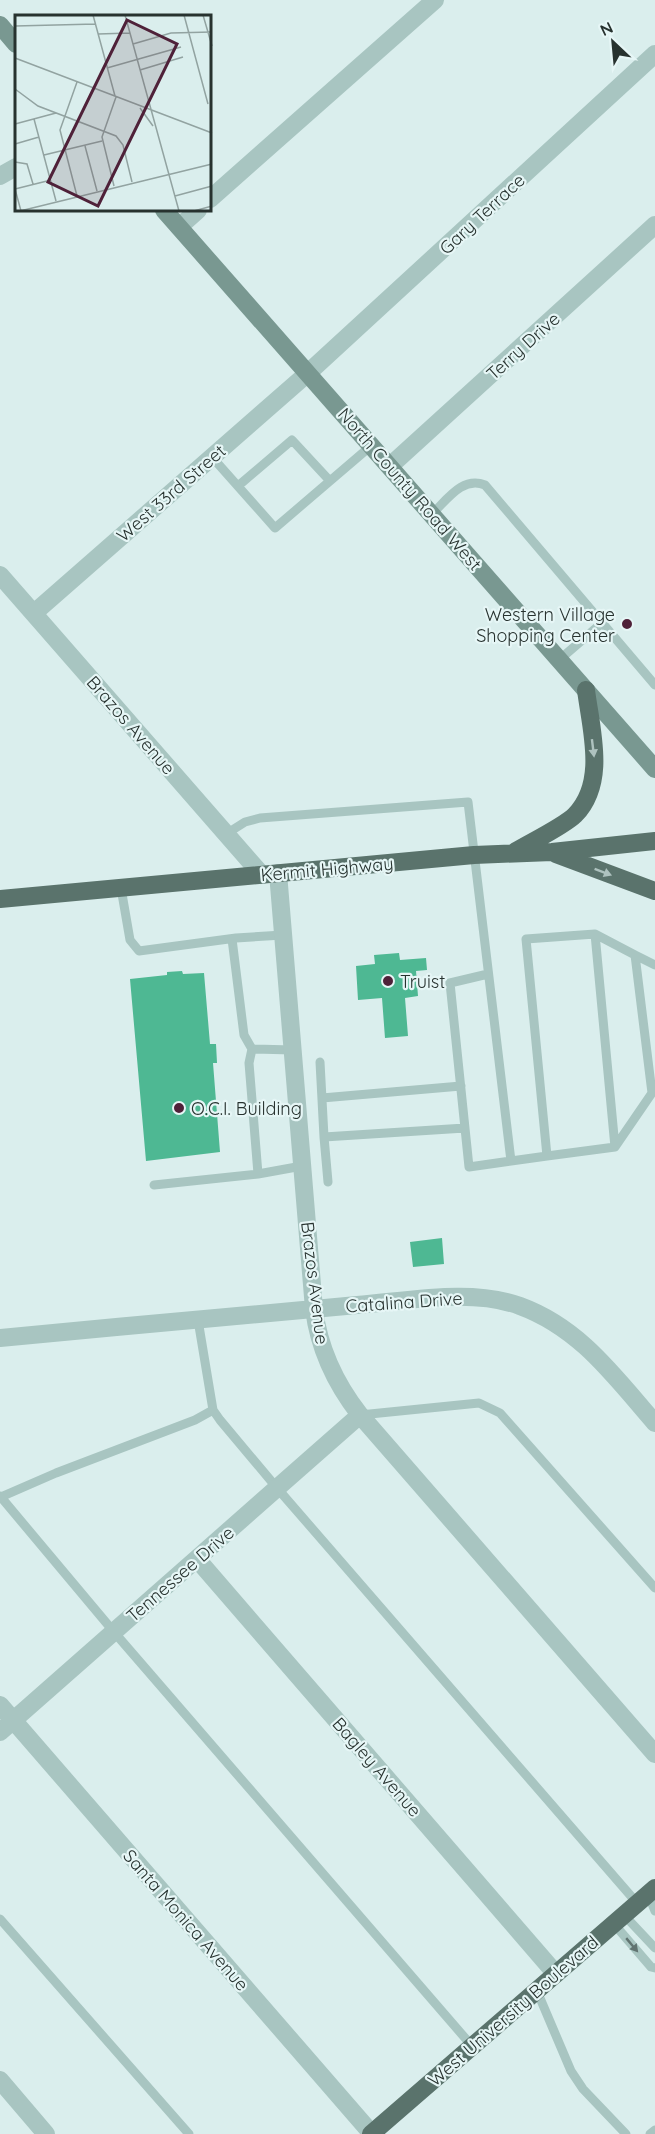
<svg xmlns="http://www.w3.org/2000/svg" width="655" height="2134" font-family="Quicksand,sans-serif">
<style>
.building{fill:#4eb893}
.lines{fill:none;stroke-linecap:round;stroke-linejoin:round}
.lane{stroke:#a8c5c1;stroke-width:9}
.street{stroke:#a8c5c1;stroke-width:18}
.secondary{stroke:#799891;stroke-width:18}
.primary{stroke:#5a736c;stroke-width:18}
.oneway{fill:#aec2bf}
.oneway2{fill:#617471}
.poi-dot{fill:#4f2139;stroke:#e6f6f6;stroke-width:2}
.labels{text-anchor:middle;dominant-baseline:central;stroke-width:4.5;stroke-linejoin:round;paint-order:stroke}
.street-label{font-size:18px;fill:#27322f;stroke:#e6f6f6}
.poi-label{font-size:18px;fill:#27322f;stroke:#e6f6f6;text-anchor:start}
.inset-road{fill:none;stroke:#92a3a1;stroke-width:1.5}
.view{fill:#4f2139;fill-opacity:0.15;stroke:#4f2139;stroke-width:3}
.inset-edge{fill:none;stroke:#27322f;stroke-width:3}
</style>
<rect width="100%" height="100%" fill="#daeeed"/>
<path class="building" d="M399,953L400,960L426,958L427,970L416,971L418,996L405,998L408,1036L385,1038L382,998L358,1000L356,966L375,964L374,955Z
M182,971L183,974L204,973L210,1044H216L217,1063H213L220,1152L146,1161L130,979L167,975V972Z
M442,1238L444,1264L413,1267L410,1242Z"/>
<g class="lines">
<path class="lane" d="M212,457L275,528L372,445
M238,486L292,440L330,481
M432,514C447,500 462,476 485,485L655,685
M559,660L602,623
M226,834L245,822L260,818L468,802L511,1161L547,1156L526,939L595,934L615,1147L652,1093L635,955L655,965
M121,888L130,940L139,951L236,938L283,935
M595,934L635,955
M232,939L244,1035L252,1049L293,1050
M488,974L450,983L469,1167L511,1161
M252,1049L249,1063L258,1174
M320,1062L324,1137L465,1128
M322,1098L461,1086
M324,1137L328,1182
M547,1156L615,1147
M154,1185L258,1174L302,1166
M198,1320L213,1410L220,1420L277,1488L637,1903
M360,1415L479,1403L500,1413L655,1588
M0,1496L114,1632L472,2046
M1,1497L56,1473L195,1420L213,1410
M648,1894L655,1911
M624,1915L655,1948
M0,1919L189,2134
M614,1924L651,1967L655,1968
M537,1991L571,2071L583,2089L626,2134
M650,2134L655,2130"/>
<path class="street" d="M0,176L16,167
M210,199L435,0
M179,227L198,210
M390,466L655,225
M0,575L262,875
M34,613L308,373L655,54
M278,873L314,1309C319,1349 335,1383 360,1415L655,1754
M0,1338C119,1327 238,1315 357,1305C408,1301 472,1288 520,1306C580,1328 614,1376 655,1423
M197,1559L556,1974
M0,1705L372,2134
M0,1732L360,1415
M0,2080L46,2134"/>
<path class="secondary" d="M0,25L16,44
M164,210L655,769"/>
<path class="primary" d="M516,851C531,842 564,826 575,815C607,782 591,730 586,690
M556,854L655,891
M0,899L474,855L552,852L655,841
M371,2134L655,1888"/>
</g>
<defs><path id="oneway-solid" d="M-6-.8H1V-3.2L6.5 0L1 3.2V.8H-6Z" transform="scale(1.5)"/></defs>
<g class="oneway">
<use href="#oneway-solid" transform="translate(593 748) rotate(83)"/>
<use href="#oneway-solid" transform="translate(603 872) rotate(21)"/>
</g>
<use class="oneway2" href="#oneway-solid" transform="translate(632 1945) rotate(50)"/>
<g class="poi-dot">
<circle cx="627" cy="624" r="6"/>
<circle cx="388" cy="981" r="6"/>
<circle cx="179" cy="1108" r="6"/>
</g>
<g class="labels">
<g class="street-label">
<text transform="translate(482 214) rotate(-43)">Gary Terrace</text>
<text transform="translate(523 346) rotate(-42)">Terry Drive</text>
<text transform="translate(410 489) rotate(49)">North County Road West</text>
<text transform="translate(171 493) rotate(-41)">West 33rd Street</text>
<text transform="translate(131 725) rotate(49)">Brazos Avenue</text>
<text transform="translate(327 869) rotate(-5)">Kermit Highway</text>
<text transform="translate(315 1283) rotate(83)">Brazos Avenue</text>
<text transform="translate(404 1302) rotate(-4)">Catalina Drive</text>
<text transform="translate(180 1574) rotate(-41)">Tennessee Drive</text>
<text transform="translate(377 1767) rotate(49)">Bagley Avenue</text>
<text transform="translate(186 1920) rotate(49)">Santa Monica Avenue</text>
<text transform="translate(513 2011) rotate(-41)">West University Boulevard</text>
</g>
<g class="poi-label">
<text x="615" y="614" text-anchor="end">Western Village<tspan x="615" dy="21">Shopping Center</tspan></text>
<text x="400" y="981">Truist</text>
<text x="191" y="1108">O.C.I. Building</text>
</g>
</g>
<g transform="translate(15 15)">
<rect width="196" height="196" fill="#daeeed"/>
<path class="inset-road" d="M78,0L100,81M110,0L164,196M169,0L193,89M188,0L197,31M0,11L81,9M83,19L115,18M118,29L156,18L197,17M0,43L197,118M92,53L166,32M125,55L168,42M0,74L23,91L101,121L108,130L117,167M125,93L138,111M19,104L41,186M0,109L41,98M0,129L24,122M70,131L82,176M29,140L87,126M0,147L12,149L18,169M99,171L87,122L101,82M0,174L36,165M0,174L6,196M62,181L45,115L62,67M160,181L197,171M5,196L197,149M179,196L197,191"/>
<path class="view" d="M112,5L162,29L83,191L33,167Z"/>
<rect width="196" height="196" class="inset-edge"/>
</g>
<g transform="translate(613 42) rotate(334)" stroke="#e6f6f6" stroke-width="4.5" paint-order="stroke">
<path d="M0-4.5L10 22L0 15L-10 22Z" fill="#27322f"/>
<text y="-9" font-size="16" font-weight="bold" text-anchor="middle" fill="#27322f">N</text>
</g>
</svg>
